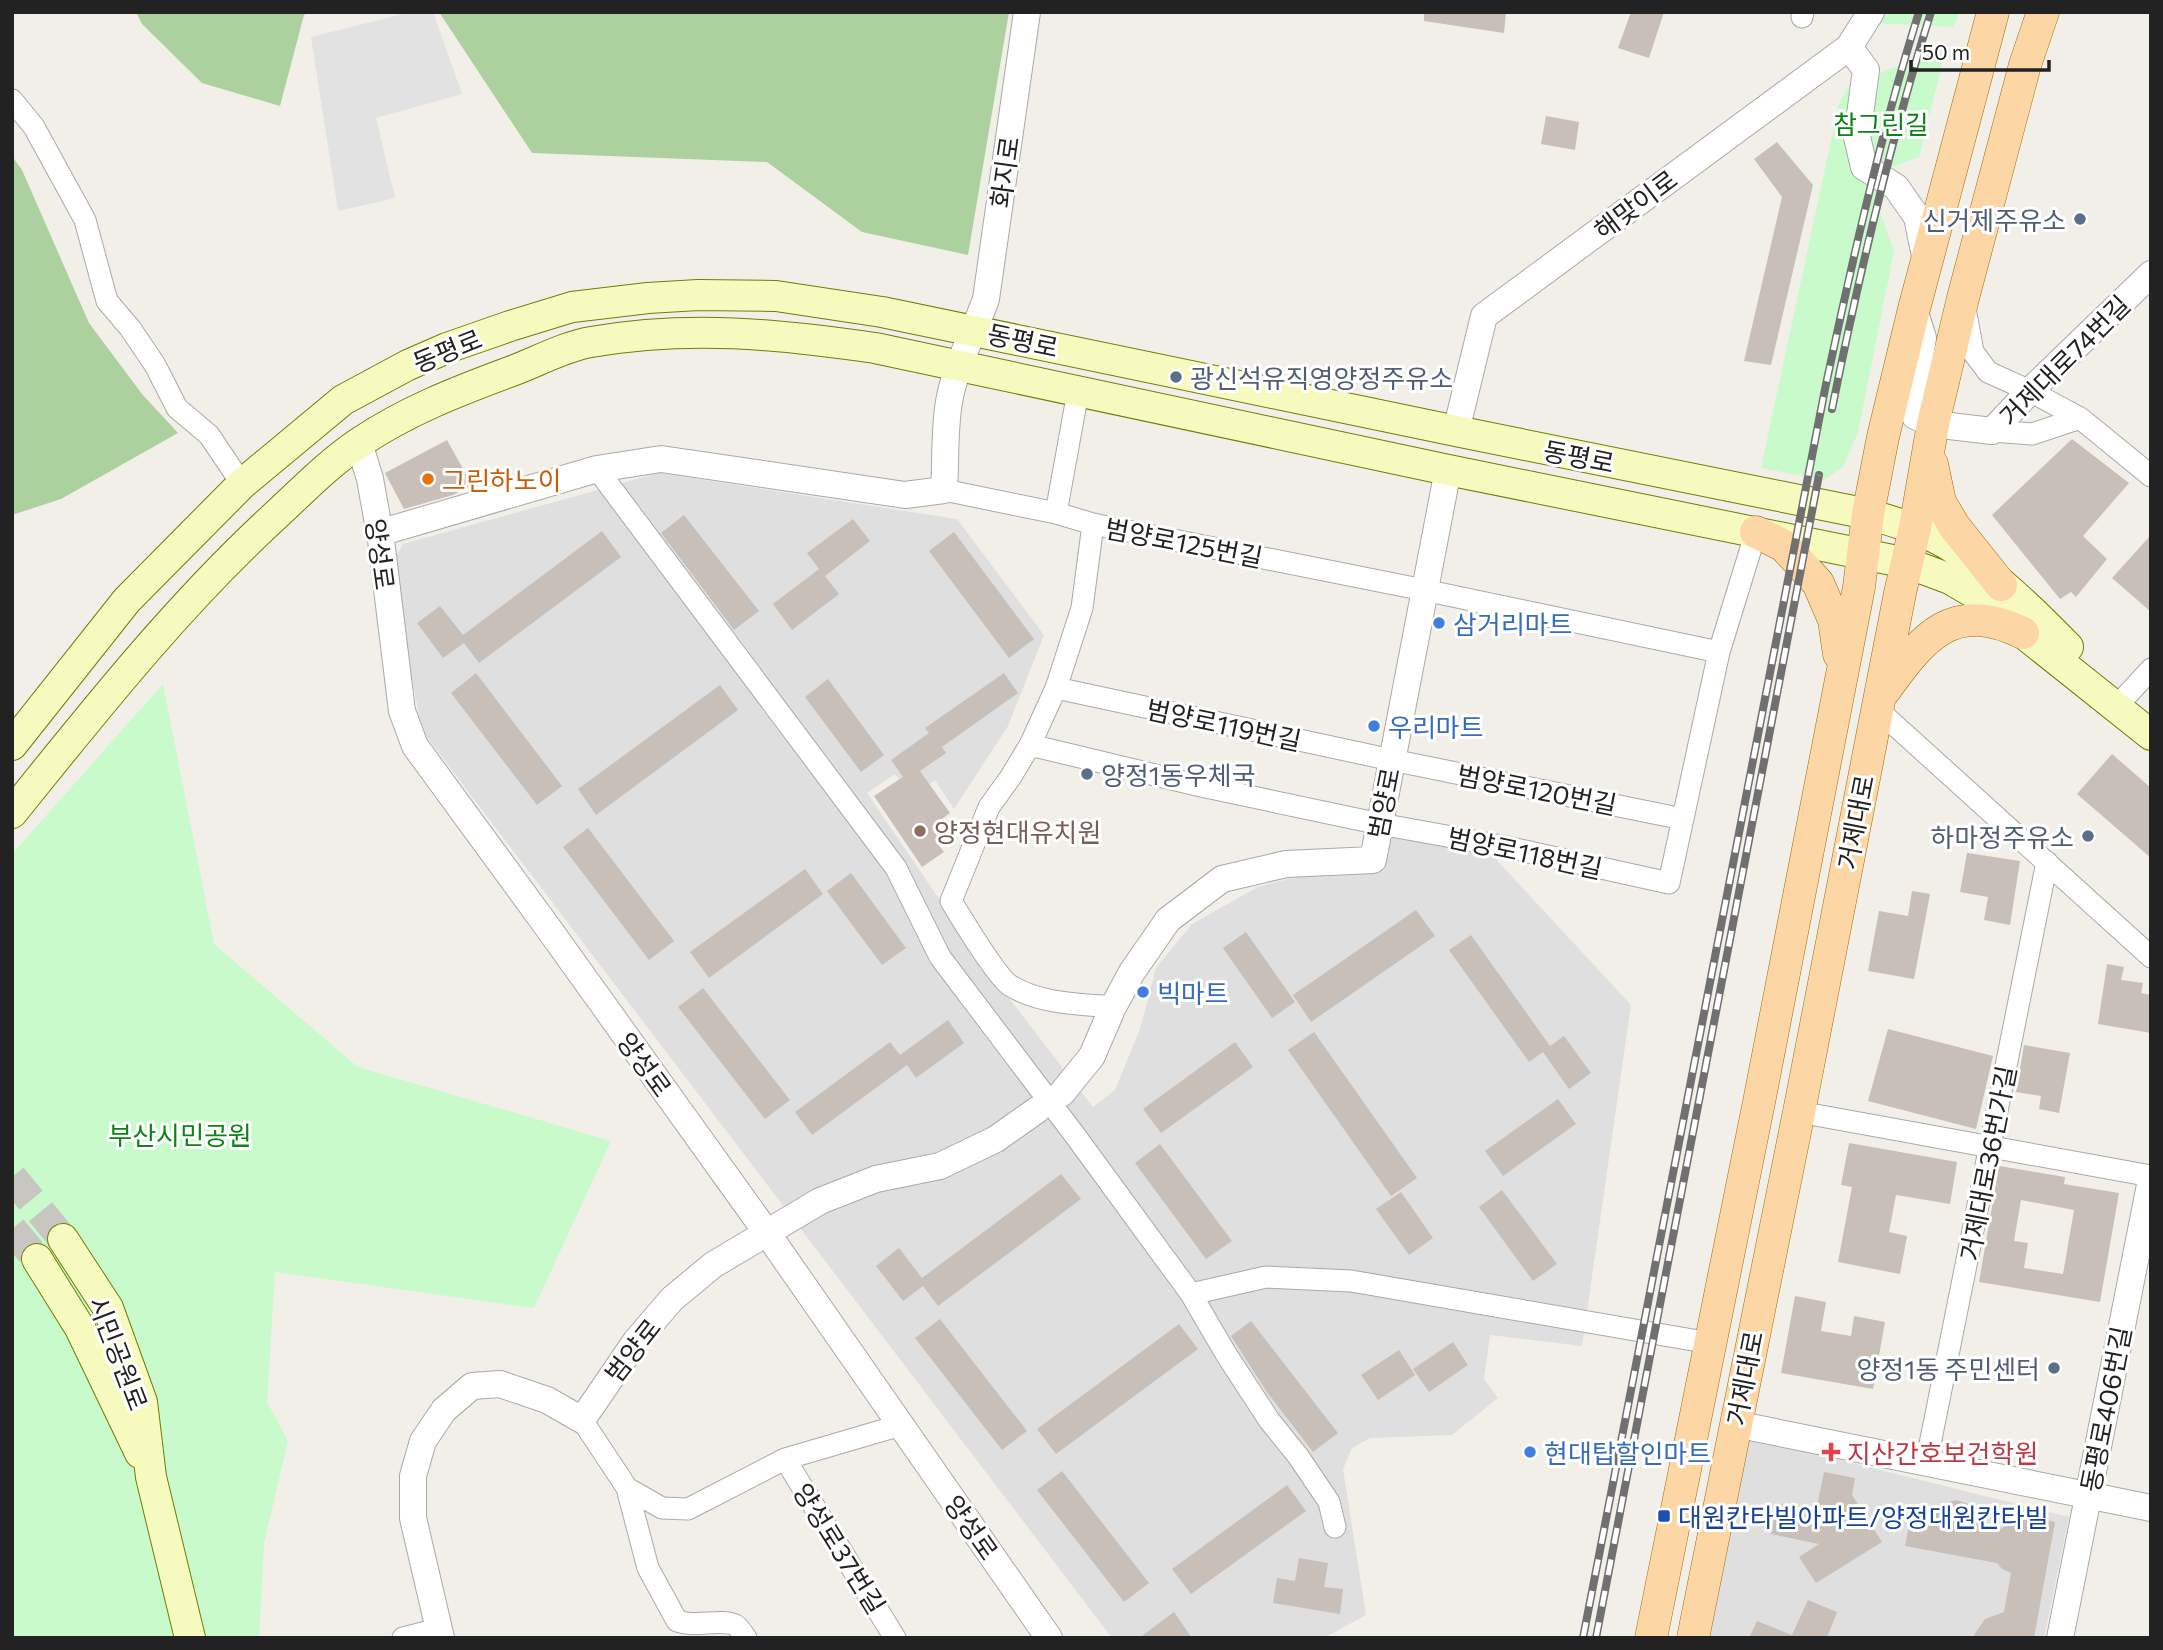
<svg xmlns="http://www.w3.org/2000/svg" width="2163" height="1650" font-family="Commissioner,'Noto Sans KR',sans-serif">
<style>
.residential{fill:#e0dfdf}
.forest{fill:#add19e}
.park{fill:#c8facc}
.parking{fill:#e2e2e2}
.building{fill:#c7bfb8;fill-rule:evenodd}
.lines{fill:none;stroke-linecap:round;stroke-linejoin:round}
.secondary-tunnel{stroke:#c8c6c1;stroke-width:30;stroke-dasharray:30 15;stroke-linecap:butt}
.minor-casing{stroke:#a9a9a9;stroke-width:23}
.tertiary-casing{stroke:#a9a9a9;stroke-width:28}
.secondary-casing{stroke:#707d05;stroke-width:32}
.primary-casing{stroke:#a06b00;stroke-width:33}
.minor{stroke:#fff;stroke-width:21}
.tertiary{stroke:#fff;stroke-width:26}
.secondary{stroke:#f7fabf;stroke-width:30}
.primary{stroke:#fcd6a4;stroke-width:32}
.rail-casing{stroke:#707070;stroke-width:8}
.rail{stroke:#fff;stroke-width:5;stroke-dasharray:16;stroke-linecap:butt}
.service-dot{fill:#5c6f8a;stroke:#fff;stroke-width:2.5}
.food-dot{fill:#e8710a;stroke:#fff;stroke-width:2.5}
.shop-dot{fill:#3f7fe0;stroke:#fff;stroke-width:2.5}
.education-dot{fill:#8d6e63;stroke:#fff;stroke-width:2.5}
.health-dot{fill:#e0444e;stroke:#fff;stroke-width:2.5}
.transit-dot{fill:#1a4fb4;stroke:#fff;stroke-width:2.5}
.labels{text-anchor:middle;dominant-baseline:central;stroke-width:6;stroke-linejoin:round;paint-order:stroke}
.park-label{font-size:26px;fill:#0c8416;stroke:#fff}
.street-label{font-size:26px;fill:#222;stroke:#fff}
.service-label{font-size:26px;fill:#4e5e75;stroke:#fff;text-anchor:end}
.food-label{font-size:26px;fill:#c56008;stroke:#fff;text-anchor:start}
.shop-label{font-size:26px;fill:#366cbe;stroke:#fff;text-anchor:start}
.education-label{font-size:26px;fill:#785e54;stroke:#fff;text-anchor:start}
.health-label{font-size:26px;fill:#be3a42;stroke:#fff;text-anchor:start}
.transit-label{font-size:26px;fill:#164399;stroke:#fff;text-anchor:start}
</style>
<rect width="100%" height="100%" fill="#f2efe9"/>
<path class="residential" d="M659,473L957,519L1044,635L1008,726L954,809L935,780L911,797L895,774L867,793L991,975L1093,1107L1115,1090L1140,1029L1156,968L1192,924L1258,887L1307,874L1382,869L1389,834L1491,854L1631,1005L1582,1346L1490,1335L1484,1379L1498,1398L1452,1435L1370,1438L1352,1448L1343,1469L1366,1615L1324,1638H1112L422,731L391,565L403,544Z
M1748,1437L2069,1517L2044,1638H1706Z"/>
<path class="forest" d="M136,12H309L304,15L280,106L202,83L142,24Z
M439,12H1009L968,255L862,232L767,162L532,153Z
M12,156L22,170L89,323L142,394L178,433L61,499L12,515Z"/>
<path class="park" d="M1881,12H1959L1954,27L1876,23Z
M1938,49L1945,52L1919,157L1892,167L1880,212L1894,251L1858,432L1843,467L1824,480L1761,468L1839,103L1849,86Z
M163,684L214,944L358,1067L611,1141L534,1308L275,1272L267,1402L288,1441L264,1543L259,1638H12V854Z"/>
<path class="parking" d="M411,12H433L462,94L376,118L395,198L338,211L311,37Z"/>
<path class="building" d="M1424,12H1506L1504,33L1424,21Z
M1631,12H1664L1649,58L1618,48Z
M1546,116L1579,122L1575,150L1541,144Z
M1777,142L1813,185L1771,365L1744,361L1782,197L1754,159Z
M2072,439L2129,483L2083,536L2107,559L2076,597L2071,592L2060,599L1992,515Z
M447,440L472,485L453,495L404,509L385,473Z
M684,515L759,611L734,630L661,533Z
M853,519L870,541L825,576L839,594L792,630L773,604L819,569L807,553Z
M602,531L621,557L479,663L464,643L443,658L417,623L440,606L463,635Z
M954,532L1034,639L1009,658L929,551Z
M2151,535V612L2112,578Z
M476,673L562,786L537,805L451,693Z
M1004,673L1018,693L942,747L946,753L920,771L950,813L936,823L946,838L938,844L944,852L922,867L874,796L903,777L891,760L929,733L925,728Z
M828,679L884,755L861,772L805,697Z
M720,685L738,710L596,815L578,789Z
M2112,754L2151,788V858L2077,794Z
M588,828L674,941L649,960L563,847Z
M1967,853L2020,861L2010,925L1984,920L1988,897L1960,892Z
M805,869L823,894L709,978L690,952Z
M851,873L906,948L882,965L827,891Z
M1912,891L1930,894L1914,979L1868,971L1879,911L1908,916Z
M1416,910L1435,936L1311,1022L1293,995Z
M1246,932L1295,1002L1272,1018L1223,948Z
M1471,935L1550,1046L1564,1036L1591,1073L1569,1089L1543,1052L1529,1062L1449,950Z
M2107,964L2124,967L2121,980L2143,983L2141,993L2151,995V1033L2098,1024Z
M703,988L790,1100L765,1119L678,1007Z
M948,1020L964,1043L916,1078L907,1065L812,1135L795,1112L890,1042L900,1055Z
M1888,1029L1993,1056L1976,1129L1868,1101Z
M1314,1032L1417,1178L1391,1196L1288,1050Z
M1235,1042L1253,1067L1161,1133L1143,1109Z
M2024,1045L2070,1053L2059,1113L2039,1109L2041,1096L2016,1092Z
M1558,1099L1576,1124L1503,1176L1485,1151Z
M1849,1143L1957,1162L1950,1204L1896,1195L1889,1232L1907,1236L1900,1274L1838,1262L1852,1187L1841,1185Z
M1160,1144L1232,1241L1206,1259L1135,1163Z
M1999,1166L2065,1177L2064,1184L2119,1193L2100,1302L1979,1282ZM2021,1200L2074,1210L2063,1274L2024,1268L2028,1243L2014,1241Z
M1061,1174L1081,1199L938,1306L923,1286L903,1301L876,1266L899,1248L922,1278Z
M1502,1190L1557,1264L1533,1281L1479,1207Z
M1401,1192L1433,1238L1409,1255L1376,1209Z
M1795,1296L1826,1302L1821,1331L1851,1336L1854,1316L1885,1322L1873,1389L1781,1373Z
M940,1319L1027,1431L1002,1450L915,1338Z
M1251,1321L1338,1433L1313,1452L1267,1392L1231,1336Z
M1179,1324L1198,1349L1056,1454L1037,1429Z
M1453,1342L1468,1365L1429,1392L1413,1369Z
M1399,1350L1415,1375L1378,1400L1361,1375Z
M1062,1471L1149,1583L1124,1602L1037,1490Z
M1824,1472L1855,1478L1852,1495L1882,1542L1816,1583L1799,1557L1819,1544L1771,1534L1777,1503L1816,1511Z
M1287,1485L1306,1511L1191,1594L1172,1569Z
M1956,1500L1969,1504L1975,1510L1978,1522L2001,1529L2006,1525L2021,1522L2022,1515L2055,1522L2034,1638H1972L1985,1619L2004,1612L2011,1573L2002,1569L1997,1563L1905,1546L1912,1510L1932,1514L1938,1505Z
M1299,1558L1328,1563L1324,1587L1343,1589L1340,1614L1273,1603L1277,1578L1295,1581Z
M1808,1600L1837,1612L1827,1638H1749L1757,1621L1792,1635Z
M1174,1612L1192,1638H1139Z"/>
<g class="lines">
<path class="secondary-tunnel" d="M12,1177L63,1239
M12,1229L37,1259"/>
<defs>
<path id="minor" d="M1802,17L1803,12
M12,100L34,127L85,220L107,301L130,328L155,365L177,408L209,435L242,484
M1965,308L1973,352L1988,372L2030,391L2080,418L2151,476
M1992,431L2032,434L2080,418
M597,469L896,868L940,957L1074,1134L1191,1294L1266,1277L1351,1281L1710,1343
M944,490L1056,513L1093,524L1424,590L1719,652
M1056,513L1078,392
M1093,524L1082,608L1056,688L1030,745L1010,778L989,807L951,901C960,916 998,979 1011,986C1041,1004 1079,1004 1113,1007
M1056,688L1392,760L1683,819
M2117,706L2151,669
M1877,709L2151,957
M1030,745L1201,786L1380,824L1502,846L1669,883L1719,652L1756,532
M1799,1112L2151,1176
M1191,1294L1226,1354L1269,1420L1298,1456L1329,1502L1335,1527
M582,1420L627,1488L662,1508L688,1509L785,1459L901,1425
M785,1459L895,1638
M1926,1464L2047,862
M627,1488L648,1568L677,1621C696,1628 720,1618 735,1625C739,1627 743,1634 746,1638
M403,1638L439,1629"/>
<path id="tertiary" d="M1849,47L1866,70L1857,137L1864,167L1896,187L1917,217L1926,261
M1914,309L1923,338L1912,404L1915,416L1933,424L1992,431L2030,391L2151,274
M1456,431L1484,316L1849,47L1871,12
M359,443L370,479L381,540L402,711L415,746L546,925L767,1233L1049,1638
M379,533L597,469L661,459L905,495L944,490C946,462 944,431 949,402C955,366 974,333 986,299L1027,12
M1062,1093L1092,1056L1113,1007L1132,972L1168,920L1222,879L1286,864L1373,860L1448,470
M1735,1424L2151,1508
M441,1638L413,1518V1476L423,1441L444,1410L472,1386L500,1384L547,1400L582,1420L636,1341L672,1299L713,1265L820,1201L876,1179L940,1166L996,1139L1037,1110
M2060,1638L2151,1180"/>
<path id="secondary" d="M12,745L127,600L242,484L343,400L408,365L447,348L510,326L572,307L648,298L698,295L776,296L882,312L1456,431L1868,514C1898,523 1927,531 1953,548C1991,570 2037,615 2068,647
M12,813C95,710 177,606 275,516C302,491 328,464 359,443C406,411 458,391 512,371C536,362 566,346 591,342C690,325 777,334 875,348L1448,470L1907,563L1950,579L1974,593L2001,613L2023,633L2151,735
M63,1239L108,1308L142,1402L151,1477L190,1638
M37,1259L80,1328L140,1453"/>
<path id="primary" d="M1932,464L1940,502L1954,526L2001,585
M1756,532L1784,546L1818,583L1834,620L1839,654
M1885,690C1924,636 1953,599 2023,633
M1651,1638L1759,1102L1859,587L1868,514L1883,437L1914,309L1993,12
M1693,1638L1799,1112L1900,593L1915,528L1933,424L1963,298L2025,65L2043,12"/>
</defs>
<use href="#minor" class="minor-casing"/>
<use href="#tertiary" class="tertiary-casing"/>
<use href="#secondary" class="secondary-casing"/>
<use href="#primary" class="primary-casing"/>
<use href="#minor" class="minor"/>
<use href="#tertiary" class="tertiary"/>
<use href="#secondary" class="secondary"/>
<use href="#primary" class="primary"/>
<defs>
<path id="rail" d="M1832,409C1859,275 1890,142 1931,12
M1583,1638L1825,389C1852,262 1880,136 1919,12
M1596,1638L1819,475"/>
</defs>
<use href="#rail" class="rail-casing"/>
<use href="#rail" class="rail"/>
</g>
<g class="service-dot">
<circle cx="2080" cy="219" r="7"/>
<circle cx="1176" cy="377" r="7"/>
<circle cx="1087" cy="774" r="7"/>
<circle cx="2088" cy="836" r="7"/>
<circle cx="2054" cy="1368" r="7"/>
</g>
<circle class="food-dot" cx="428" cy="479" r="7"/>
<g class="shop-dot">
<circle cx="1439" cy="623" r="7"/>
<circle cx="1374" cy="726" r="7"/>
<circle cx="1143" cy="992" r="7"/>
<circle cx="1530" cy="1452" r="7"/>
</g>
<circle class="education-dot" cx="920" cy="831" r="7"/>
<path class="health-dot" d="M1827.5 1441.5h7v7h7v7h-7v7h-7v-7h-7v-7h7z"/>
<rect class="transit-dot" x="1657" y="1509" width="14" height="14" rx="3.5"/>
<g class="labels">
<g class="park-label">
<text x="1881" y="123">참그린길</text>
<text x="180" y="1134">부산시민공원</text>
</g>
<g class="street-label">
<text transform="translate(1004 172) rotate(-82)">화지로</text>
<text transform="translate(1635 204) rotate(-37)">해맞이로</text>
<text transform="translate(1023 340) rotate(12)">동평로</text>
<text transform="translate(447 350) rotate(-22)">동평로</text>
<text transform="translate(2064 360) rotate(-45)">거제대로74번길</text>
<text transform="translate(1579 456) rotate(11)">동평로</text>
<text transform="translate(1184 542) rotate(11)">범양로125번길</text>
<text transform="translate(381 554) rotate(82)">양성로</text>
<text transform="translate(1224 724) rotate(12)">범양로119번길</text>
<text transform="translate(1537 789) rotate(11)">범양로120번길</text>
<text transform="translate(1383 803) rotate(-79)">범양로</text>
<text transform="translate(1855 822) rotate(-79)">거제대로</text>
<text transform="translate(1525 852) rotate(12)">범양로118번길</text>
<text transform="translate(645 1064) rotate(54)">양성로</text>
<text transform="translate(1987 1163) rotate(-79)">거제대로36번가길</text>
<text transform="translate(632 1350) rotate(-52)">범양로</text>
<text transform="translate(119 1353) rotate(69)">시민공원로</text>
<text transform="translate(1744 1378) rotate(-79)">거제대로</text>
<text transform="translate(2105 1409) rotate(-79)">동평로406번길</text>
<text transform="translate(972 1527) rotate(55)">양성로</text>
<text transform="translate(840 1548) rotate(58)">양성로37번길</text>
</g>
<g class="service-label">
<text x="2066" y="219">신거제주유소</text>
<text x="1190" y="377" text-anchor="start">광신석유직영양정주유소</text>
<text x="1101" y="774" text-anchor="start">양정1동우체국</text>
<text x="2074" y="836">하마정주유소</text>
<text x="2040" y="1368">양정1동 주민센터</text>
</g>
<g class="food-label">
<text x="442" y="479">그린하노이</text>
</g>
<g class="shop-label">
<text x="1453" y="623">삼거리마트</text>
<text x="1388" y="726">우리마트</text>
<text x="1157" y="992">빅마트</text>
<text x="1544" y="1452">현대탑할인마트</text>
</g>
<g class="education-label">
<text x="934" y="831">양정현대유치원</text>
</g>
<g class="health-label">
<text x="1847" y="1452">지산간호보건학원</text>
</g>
<g class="transit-label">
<text x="1678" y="1516">대원칸타빌아파트/양정대원칸타빌</text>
</g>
</g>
<rect width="2163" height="1650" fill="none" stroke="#222222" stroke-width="28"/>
<path d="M1911 60v10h138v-10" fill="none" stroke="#222222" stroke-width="3.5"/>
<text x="1922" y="60" font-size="21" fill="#222222" stroke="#ffffff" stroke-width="5" paint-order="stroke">50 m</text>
</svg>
